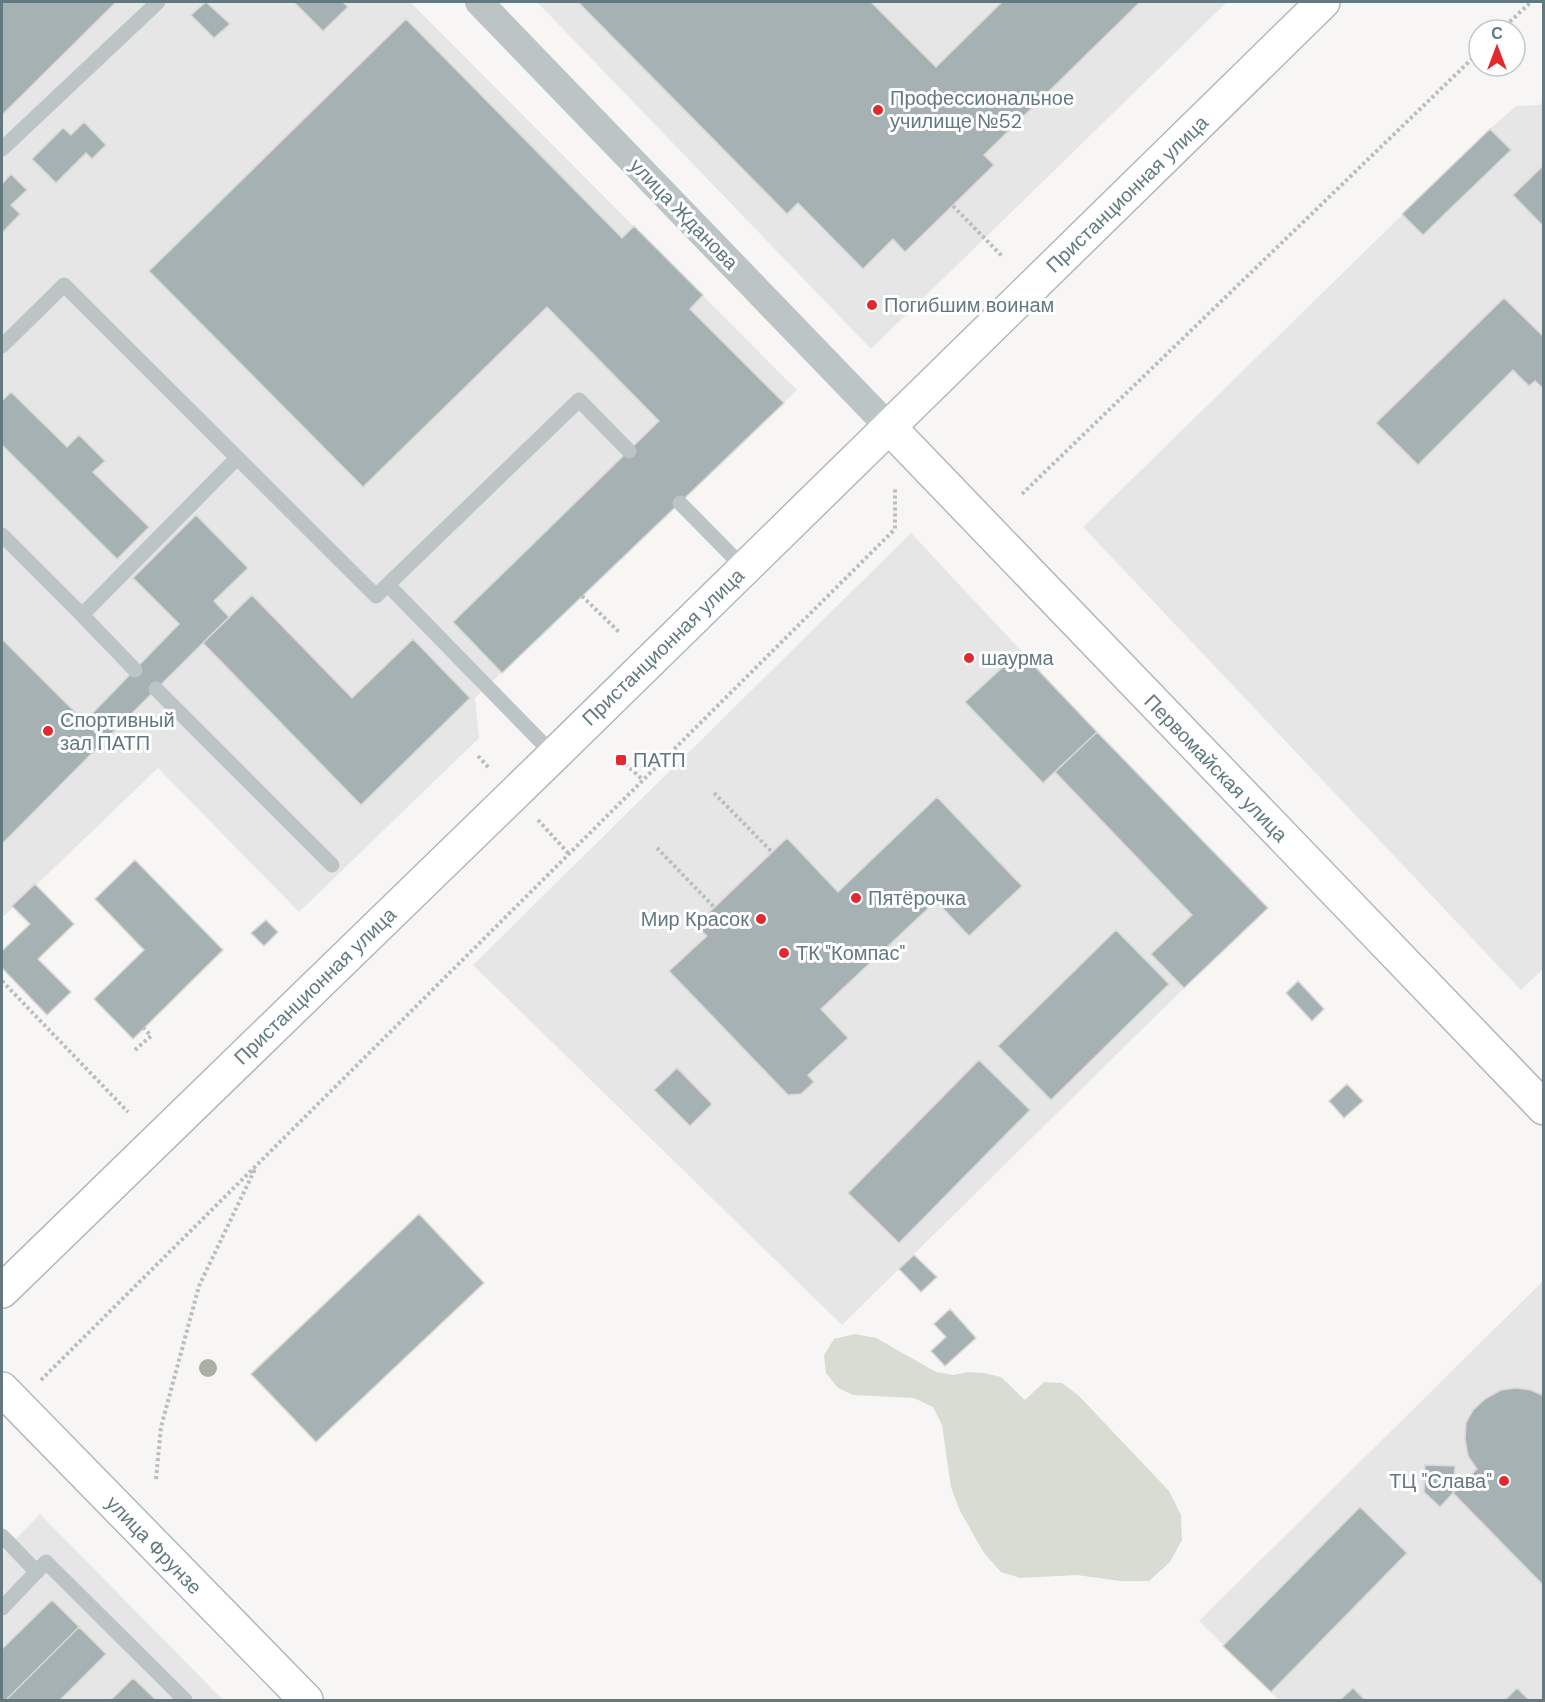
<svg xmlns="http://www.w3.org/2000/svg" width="1545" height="1702" font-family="'DM Sans',sans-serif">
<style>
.built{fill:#e5e6e5}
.green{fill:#d8dcd3}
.building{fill:#a5b1b3;stroke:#d8d8d6;stroke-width:1.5}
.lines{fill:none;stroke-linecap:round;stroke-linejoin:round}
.secondary-casing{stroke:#b0b9bb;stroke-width:36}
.path{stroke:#b8bdbe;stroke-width:4;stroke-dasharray:3 3;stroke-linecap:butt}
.lane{stroke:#bdc4c6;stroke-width:15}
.street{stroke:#bdc4c6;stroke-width:28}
.secondary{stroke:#fff;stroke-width:33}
.tree{fill:#aab0a3}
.poi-dot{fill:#e1292f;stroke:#fff;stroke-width:2}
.labels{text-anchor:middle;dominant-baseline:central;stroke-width:6;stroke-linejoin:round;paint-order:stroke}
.poi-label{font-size:20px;fill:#627a7f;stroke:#fff;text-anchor:start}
.street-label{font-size:20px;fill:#627a7f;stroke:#fff}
</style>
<rect width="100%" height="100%" fill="#f7f6f4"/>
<path class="built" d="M2,2H410L797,390L475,698L479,738L299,912L158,768L2,918Z
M537,2H1227L871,349Z
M1543,101L1544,968L1521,990L1083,527L1490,129L1516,106L1539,105Z
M911,533L1097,732L1268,908L1184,988L842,1325L473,965Z
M1543,1281V1700H1279L1199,1621Z
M40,1514L223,1700H2V1553Z"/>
<path class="green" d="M855,1334L876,1338L936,1372L953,1375L968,1372L984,1373L1001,1377L1025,1400L1044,1382L1062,1383L1079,1396L1169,1491L1181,1515L1182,1540L1170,1562L1149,1581H1120L1077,1575L1020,1578L1001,1572L984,1553L960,1511L951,1487L942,1425L933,1407L914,1398L853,1395L838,1388L826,1373L824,1355L834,1339Z"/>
<path class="building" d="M2,2H116L2,115Z
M206,2L230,24L214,38L191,15Z
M294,2H343L348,7L323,31Z
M578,2H871L936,67L1002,2H1140L984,155L994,165L905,252L893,239L863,269L798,203L787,214Z
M406,19L622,238L634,226L703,295L690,309L784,403L502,673L453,622L659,421L547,307L363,487L149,271Z
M84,122L106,145L92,159L86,153L56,183L32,159L63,128L71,135Z
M1490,129L1511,150L1423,235L1402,214Z
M1544,165V227L1513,195Z
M11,174L27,190L11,205L20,214L2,233V184Z
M1504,298L1544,337V389L1535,381L1529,386L1513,370L1418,465L1376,423Z
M11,392L67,447L79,435L105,461L93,472L149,527L117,559L2,445V401Z
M196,515L248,568L214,601L229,617L104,741L85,721L179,624L133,578Z
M252,595L352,698L413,639L470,698L361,805L203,643Z
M2,639L104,741L2,844Z
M1020,651L1097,732L1043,783L965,702Z
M1097,732L1268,908L1184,988L1151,954L1192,915L1055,772Z
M937,797L1022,886L969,936L936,901L821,1009L848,1038L808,1075L814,1082L801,1094L788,1095L669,971L707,936L696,925L787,838L838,892Z
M135,860L223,950L133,1039L94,999L144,950L95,899Z
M35,884L74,924L38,959L71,992L47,1015L2,968V951L30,924L12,906Z
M266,920L278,932L264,946L251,933Z
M1116,930L1169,984L1051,1100L998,1046Z
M1298,981L1324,1009L1312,1021L1286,993Z
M979,1060L1030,1110L899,1243L848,1193Z
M677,1068L712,1104L690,1126L654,1090Z
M1347,1084L1363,1101L1344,1118L1329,1101Z
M419,1214L484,1283L316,1442L251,1374Z
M914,1255L937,1277L921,1292L899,1269Z
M950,1309L976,1338L945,1366L931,1351L946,1337L934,1324Z
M1516,1388L1531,1390L1544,1396V1586L1453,1493L1477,1469L1468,1456L1465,1439L1466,1423L1473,1410L1485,1399L1501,1390Z
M1425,1465L1455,1466L1453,1493L1440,1507L1424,1492Z
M1360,1507L1407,1553L1271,1692L1223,1646Z
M52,1600L79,1627L6,1700H2V1649Z
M79,1627L106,1654L60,1700H6Z
M133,1678L156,1700H111Z
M1353,1688L1365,1700H1340Z
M1517,1688L1529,1700H1505Z"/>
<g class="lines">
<defs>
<path id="secondary" d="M889,427L1544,1108
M2,1291L554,755L1323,2
M2,1389L306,1700"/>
</defs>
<use href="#secondary" class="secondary-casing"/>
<path class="path" d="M1501,30L1531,2
M953,206L1002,256
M1022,494L1479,52
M582,596L619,632
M478,756L490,769
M621,760L643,780
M714,793L772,852
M538,820L569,854
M657,848L714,907
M2,981L128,1112
M135,1050L151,1036L144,1028
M41,1380L895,529V488
M156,1479L161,1427L199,1286L255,1169"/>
<path class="lane" d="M2,149L158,2
M2,346L64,285L376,596L579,400L629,451
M680,503L744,568
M2,535L82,615
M388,585L554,755
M135,670L82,615L236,459
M156,689L332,865
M2,1536L37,1572
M2,1608L46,1562L185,1700"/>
<path class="street" d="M479,2L889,427"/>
<use href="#secondary" class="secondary"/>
</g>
<circle class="tree" cx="208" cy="1368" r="9"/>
<g class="poi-dot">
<circle cx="878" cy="110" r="6"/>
<circle cx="872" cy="305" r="6"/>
<circle cx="969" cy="658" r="6"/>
<circle cx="48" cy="731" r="6"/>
<rect x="615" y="754" width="12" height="12" rx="3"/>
<circle cx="856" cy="898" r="6"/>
<circle cx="761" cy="919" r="6"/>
<circle cx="784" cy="953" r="6"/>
<circle cx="1504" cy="1481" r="6"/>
</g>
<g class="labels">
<g class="poi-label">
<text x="890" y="98">Профессиональное<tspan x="890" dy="23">училище №52</tspan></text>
<text x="884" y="305">Погибшим воинам</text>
<text x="981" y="658">шаурма</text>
<text x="60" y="720">Спортивный<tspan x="60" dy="23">зал ПАТП</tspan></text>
<text x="633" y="760">ПАТП</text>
<text x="868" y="898">Пятёрочка</text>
<text x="749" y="919" text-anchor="end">Мир Красок</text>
<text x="796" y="953">ТК "Компас"</text>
<text x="1492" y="1481" text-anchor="end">ТЦ "Слава"</text>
</g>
<g class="street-label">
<text transform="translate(1127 194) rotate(-44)">Пристанционная улица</text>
<text transform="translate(684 214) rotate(46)">улица Жданова</text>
<text transform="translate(663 647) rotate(-44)">Пристанционная улица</text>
<text transform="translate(1216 768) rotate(46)">Первомайская улица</text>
<text transform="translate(315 986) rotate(-44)">Пристанционная улица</text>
<text transform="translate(154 1545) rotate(46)">улица Фрунзе</text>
</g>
</g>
<rect width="1545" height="1702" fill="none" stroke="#627a7f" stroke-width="6"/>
<g transform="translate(1497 48)"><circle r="28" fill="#ffffff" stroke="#c0cacc" stroke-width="1.5"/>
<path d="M0-4.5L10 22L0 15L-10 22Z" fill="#e1292f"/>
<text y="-9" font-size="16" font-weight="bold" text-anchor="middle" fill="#627a7f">С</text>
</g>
</svg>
